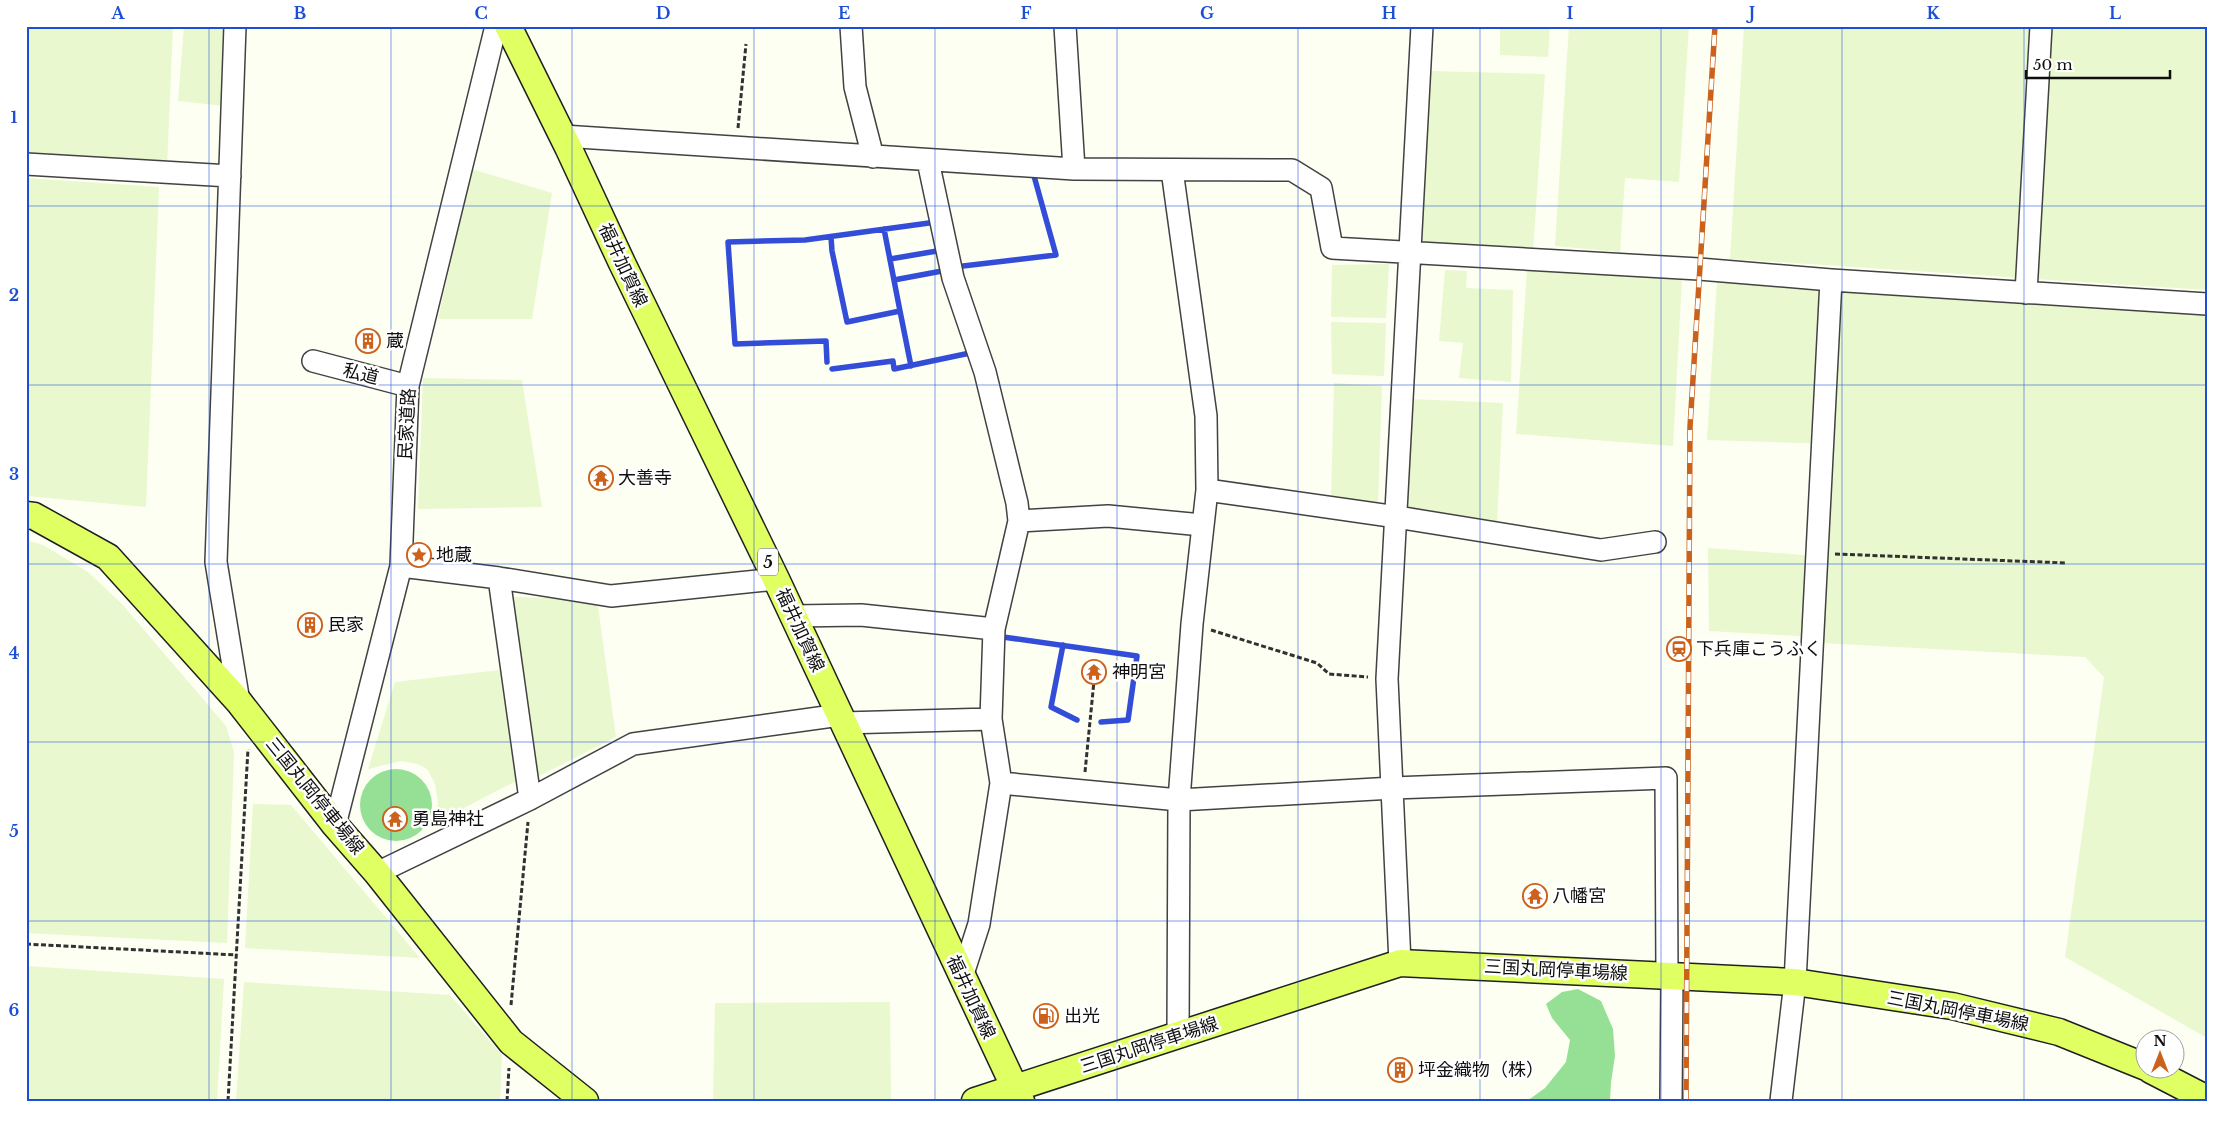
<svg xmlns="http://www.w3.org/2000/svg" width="2233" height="1127" font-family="'Libre Baskerville','Noto Sans JP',serif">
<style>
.farmland{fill:#e9f8cf}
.forest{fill:#96e095}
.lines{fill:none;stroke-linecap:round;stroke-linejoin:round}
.stream{stroke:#334dd8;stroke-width:5.5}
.minor-casing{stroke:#424242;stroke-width:24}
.major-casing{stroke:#202020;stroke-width:29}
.path{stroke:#313131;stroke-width:3;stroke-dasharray:5 2.5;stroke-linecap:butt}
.minor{stroke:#fff;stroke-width:21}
.major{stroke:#e0ff62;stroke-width:26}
.rail-casing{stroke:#cc611b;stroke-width:5.5}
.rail{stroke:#fff;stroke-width:4;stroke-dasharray:11;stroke-linecap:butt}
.grid{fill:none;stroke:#1d4ed8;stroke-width:1;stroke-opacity:0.55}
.labels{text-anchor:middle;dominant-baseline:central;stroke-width:5;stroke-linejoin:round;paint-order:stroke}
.shield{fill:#fff;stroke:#575757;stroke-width:1}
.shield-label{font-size:16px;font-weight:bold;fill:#0f0f0f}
.street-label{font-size:18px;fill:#0f0f0f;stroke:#fff}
.poi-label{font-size:18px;fill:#0f0f0f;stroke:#fff;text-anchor:start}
.neatline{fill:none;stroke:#1d4ed8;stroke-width:2}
.grid-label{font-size:16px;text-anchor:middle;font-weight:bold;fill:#1d4ed8}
</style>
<rect width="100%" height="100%" fill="#fcfff2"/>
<path class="farmland" d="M26,26H173L167,167L26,154Z
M184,26H227L225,106L178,101Z
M1500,26H1550L1548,57L1500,55Z
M1569,26H1689L1679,182L1625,178L1620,252L1555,246Z
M1744,26H2207V290L1730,259Z
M1431,71L1545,74L1533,251L1419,245Z
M472,169L552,193L532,319H438Z
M26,178L159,187L146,507L26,496Z
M1389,264L1386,318L1331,317L1332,265Z
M1445,270L1467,271L1466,288L1513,290L1511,382L1459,378L1463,343L1439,341Z
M1527,270L1682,278L1673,446L1516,434Z
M1717,281L2207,313V1038L2065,957L2104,677L2085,657L1821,643L1812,631L1800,636L1709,631L1708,548L1804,555L1815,568L1832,444L1707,440Z
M1331,322L1386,323L1384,376L1332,374Z
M423,378L522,380L542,507L418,509Z
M1334,383L1382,386L1378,505L1331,499Z
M1410,399L1503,403L1497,523L1404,507Z
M26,540L43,545L88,572L122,604L226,726L234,752L227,943L26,933Z
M513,597L597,599L616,737L535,778Z
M500,670L516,781L435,823L438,802L435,784L428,770L418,764L401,761L368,769L395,682Z
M253,804L291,805L420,958L245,948Z
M26,966L224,979L217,1101H26Z
M244,982L450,995L502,1055L500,1101H236Z
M890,1002L891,1101H713L715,1003Z"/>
<path class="forest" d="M360 805a36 36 0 1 1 72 0a36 36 0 1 1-72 0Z
M1578,989L1601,1001L1613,1029L1615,1056L1611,1082L1610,1101H1527L1545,1088L1566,1062L1570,1040L1552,1018L1546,1004L1562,992Z"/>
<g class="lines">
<path class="stream" d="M831,237L832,251L847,322L900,311L884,229
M890,259L937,251
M963,266L1056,255L1034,176
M894,280L942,271
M900,311L911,366
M827,362L826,341L735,344L728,242L805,240L929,223
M832,369L893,361L894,369L970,353
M1002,633L1003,637L1137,656L1128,720L1101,722
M1063,645L1051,707L1077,720"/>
<defs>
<path id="minor" d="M235,26L216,562L239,702
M851,26L855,87L873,157
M1065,26L1074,169
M563,136L1074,169L1292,170L1321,188L1332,248L1699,269L1831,280L2207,304
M928,161L953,278L985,372L1017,503L1019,521L994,629L991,719L1001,783
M26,164L230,176
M1172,170L1206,416L1207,490L1192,624L1179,800L1178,1035
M2026,293L2041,26
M313,361L408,386
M1207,490L1397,517L1601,550L1655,542
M1019,521L1108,516L1202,525
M401,566L499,578L611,596L776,579
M499,578L530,799
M793,616L861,615L994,629
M843,723L991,719
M335,825L401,566L408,386L496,26
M377,873L530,799L633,744L840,715
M1400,963L1387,679L1422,26
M962,977L979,924L1001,783L1179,800L1393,788L1666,778L1667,975
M1671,1101L1672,976
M1781,1101L1795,982L1831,280"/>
<path id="major" d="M508,26L568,147L622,263L776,579L1021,1101
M26,515L34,516L108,557L239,702L335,825L377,873L511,1042L585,1101
M2151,1070L2207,1099
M975,1101L1400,963L1795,982L1952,1006L2059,1032L2146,1067"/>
</defs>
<use href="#minor" class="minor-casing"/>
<use href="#major" class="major-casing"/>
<path class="path" d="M738,128L746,44
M1835,554L2067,563
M1211,630L1317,663L1329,674L1368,677
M1085,772L1094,681
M26,944L237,955
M511,1005L528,822
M228,1101L248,749
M507,1101L509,1068"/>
<use href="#minor" class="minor"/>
<use href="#major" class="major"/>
<defs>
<path id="rail" d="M1686,1101L1690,427L1715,26"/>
</defs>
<use href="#rail" class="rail-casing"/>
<use href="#rail" class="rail"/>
</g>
<path class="grid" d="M209,26V1101M391,26V1101M572,26V1101M754,26V1101M935,26V1101M1117,26V1101M1298,26V1101M1480,26V1101M1661,26V1101M1842,26V1101M2024,26V1101M26,206H2207M26,385H2207M26,564H2207M26,742H2207M26,921H2207"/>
<defs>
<symbol id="building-ring" viewBox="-11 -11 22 22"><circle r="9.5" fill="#fff" stroke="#cc611b" stroke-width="1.5"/><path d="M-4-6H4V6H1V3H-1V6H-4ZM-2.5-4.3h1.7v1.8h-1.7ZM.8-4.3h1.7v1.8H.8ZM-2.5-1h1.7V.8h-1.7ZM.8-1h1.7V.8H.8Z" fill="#cc611b"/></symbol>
<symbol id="temple-ring" viewBox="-11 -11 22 22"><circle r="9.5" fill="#fff" stroke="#cc611b" stroke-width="1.5"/><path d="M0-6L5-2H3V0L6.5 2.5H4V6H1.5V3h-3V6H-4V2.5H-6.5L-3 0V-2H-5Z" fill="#cc611b"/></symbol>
<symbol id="sight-ring" viewBox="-11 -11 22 22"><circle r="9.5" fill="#fff" stroke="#cc611b" stroke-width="1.5"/><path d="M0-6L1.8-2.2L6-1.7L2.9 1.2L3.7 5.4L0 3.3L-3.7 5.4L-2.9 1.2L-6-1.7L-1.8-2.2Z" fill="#cc611b"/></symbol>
<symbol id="station-ring" viewBox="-11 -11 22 22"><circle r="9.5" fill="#fff" stroke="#cc611b" stroke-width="1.5"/><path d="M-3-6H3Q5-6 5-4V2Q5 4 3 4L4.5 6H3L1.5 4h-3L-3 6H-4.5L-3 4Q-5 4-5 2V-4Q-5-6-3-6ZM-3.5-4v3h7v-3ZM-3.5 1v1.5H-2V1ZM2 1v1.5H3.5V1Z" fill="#cc611b"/></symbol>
<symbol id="fuel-ring" viewBox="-11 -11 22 22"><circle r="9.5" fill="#fff" stroke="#cc611b" stroke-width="1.5"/><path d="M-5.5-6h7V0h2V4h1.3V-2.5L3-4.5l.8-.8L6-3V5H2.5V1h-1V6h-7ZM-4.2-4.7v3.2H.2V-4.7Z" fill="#cc611b"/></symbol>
</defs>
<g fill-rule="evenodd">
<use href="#building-ring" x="354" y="327" width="28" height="28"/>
<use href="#temple-ring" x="587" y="464" width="28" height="28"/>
<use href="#sight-ring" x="405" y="541" width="28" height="28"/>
<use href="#building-ring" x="296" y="611" width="28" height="28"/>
<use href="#station-ring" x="1665" y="635" width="28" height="28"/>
<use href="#temple-ring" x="1080" y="658" width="28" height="28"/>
<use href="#temple-ring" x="381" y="805" width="28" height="28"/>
<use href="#temple-ring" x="1521" y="882" width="28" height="28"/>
<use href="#fuel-ring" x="1032" y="1002" width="28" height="28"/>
<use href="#building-ring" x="1386" y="1056" width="28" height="28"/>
</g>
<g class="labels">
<rect class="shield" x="758" y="548.5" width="20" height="27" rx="4"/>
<g class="shield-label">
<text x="768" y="562">5</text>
</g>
<g class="street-label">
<text transform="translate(623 265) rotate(65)">福井加賀線</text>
<text transform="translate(361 374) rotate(14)">私道</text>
<text transform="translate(407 424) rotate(-87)">民家道路</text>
<text transform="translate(800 630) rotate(65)">福井加賀線</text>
<text transform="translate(315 796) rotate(51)">三国丸岡停車場線</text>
<text transform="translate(1556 970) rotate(3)">三国丸岡停車場線</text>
<text transform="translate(971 997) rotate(65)">福井加賀線</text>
<text transform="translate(1958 1011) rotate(11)">三国丸岡停車場線</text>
<text transform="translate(1149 1045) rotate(-18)">三国丸岡停車場線</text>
</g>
<g class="poi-label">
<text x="386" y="341">蔵</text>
<text x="618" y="478">大善寺</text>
<text x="436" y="555">地蔵</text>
<text x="328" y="625">民家</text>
<text x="1696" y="649">下兵庫こうふく</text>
<text x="1112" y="672">神明宮</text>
<text x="412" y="819">勇島神社</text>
<text x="1552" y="896">八幡宮</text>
<text x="1064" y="1016">出光</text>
<text x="1418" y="1070">坪金織物（株）</text>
</g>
</g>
<rect width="2233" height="1127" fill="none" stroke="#ffffff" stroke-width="55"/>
<g transform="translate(2160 1054)"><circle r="24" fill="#ffffff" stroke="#9f9f9f"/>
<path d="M0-4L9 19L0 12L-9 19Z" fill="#cc611b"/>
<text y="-8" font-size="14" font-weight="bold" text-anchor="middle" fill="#0f0f0f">N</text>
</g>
<path d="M2026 70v8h144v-8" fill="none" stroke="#0f0f0f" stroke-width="2.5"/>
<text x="2033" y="70" font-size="15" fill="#0f0f0f" stroke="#ffffff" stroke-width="4" paint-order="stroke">50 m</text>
<rect x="28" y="28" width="2178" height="1072" class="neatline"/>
<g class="grid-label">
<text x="118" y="19">A</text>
<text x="300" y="19">B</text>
<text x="481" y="19">C</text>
<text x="663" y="19">D</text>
<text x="844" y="19">E</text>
<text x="1026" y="19">F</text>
<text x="1207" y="19">G</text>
<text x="1389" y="19">H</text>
<text x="1570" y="19">I</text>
<text x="1752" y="19">J</text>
<text x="1933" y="19">K</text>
<text x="2115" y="19">L</text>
<text x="14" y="123">1</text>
<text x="14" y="301">2</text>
<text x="14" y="480">3</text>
<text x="14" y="659">4</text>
<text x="14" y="837">5</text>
<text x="14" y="1016">6</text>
</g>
</svg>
